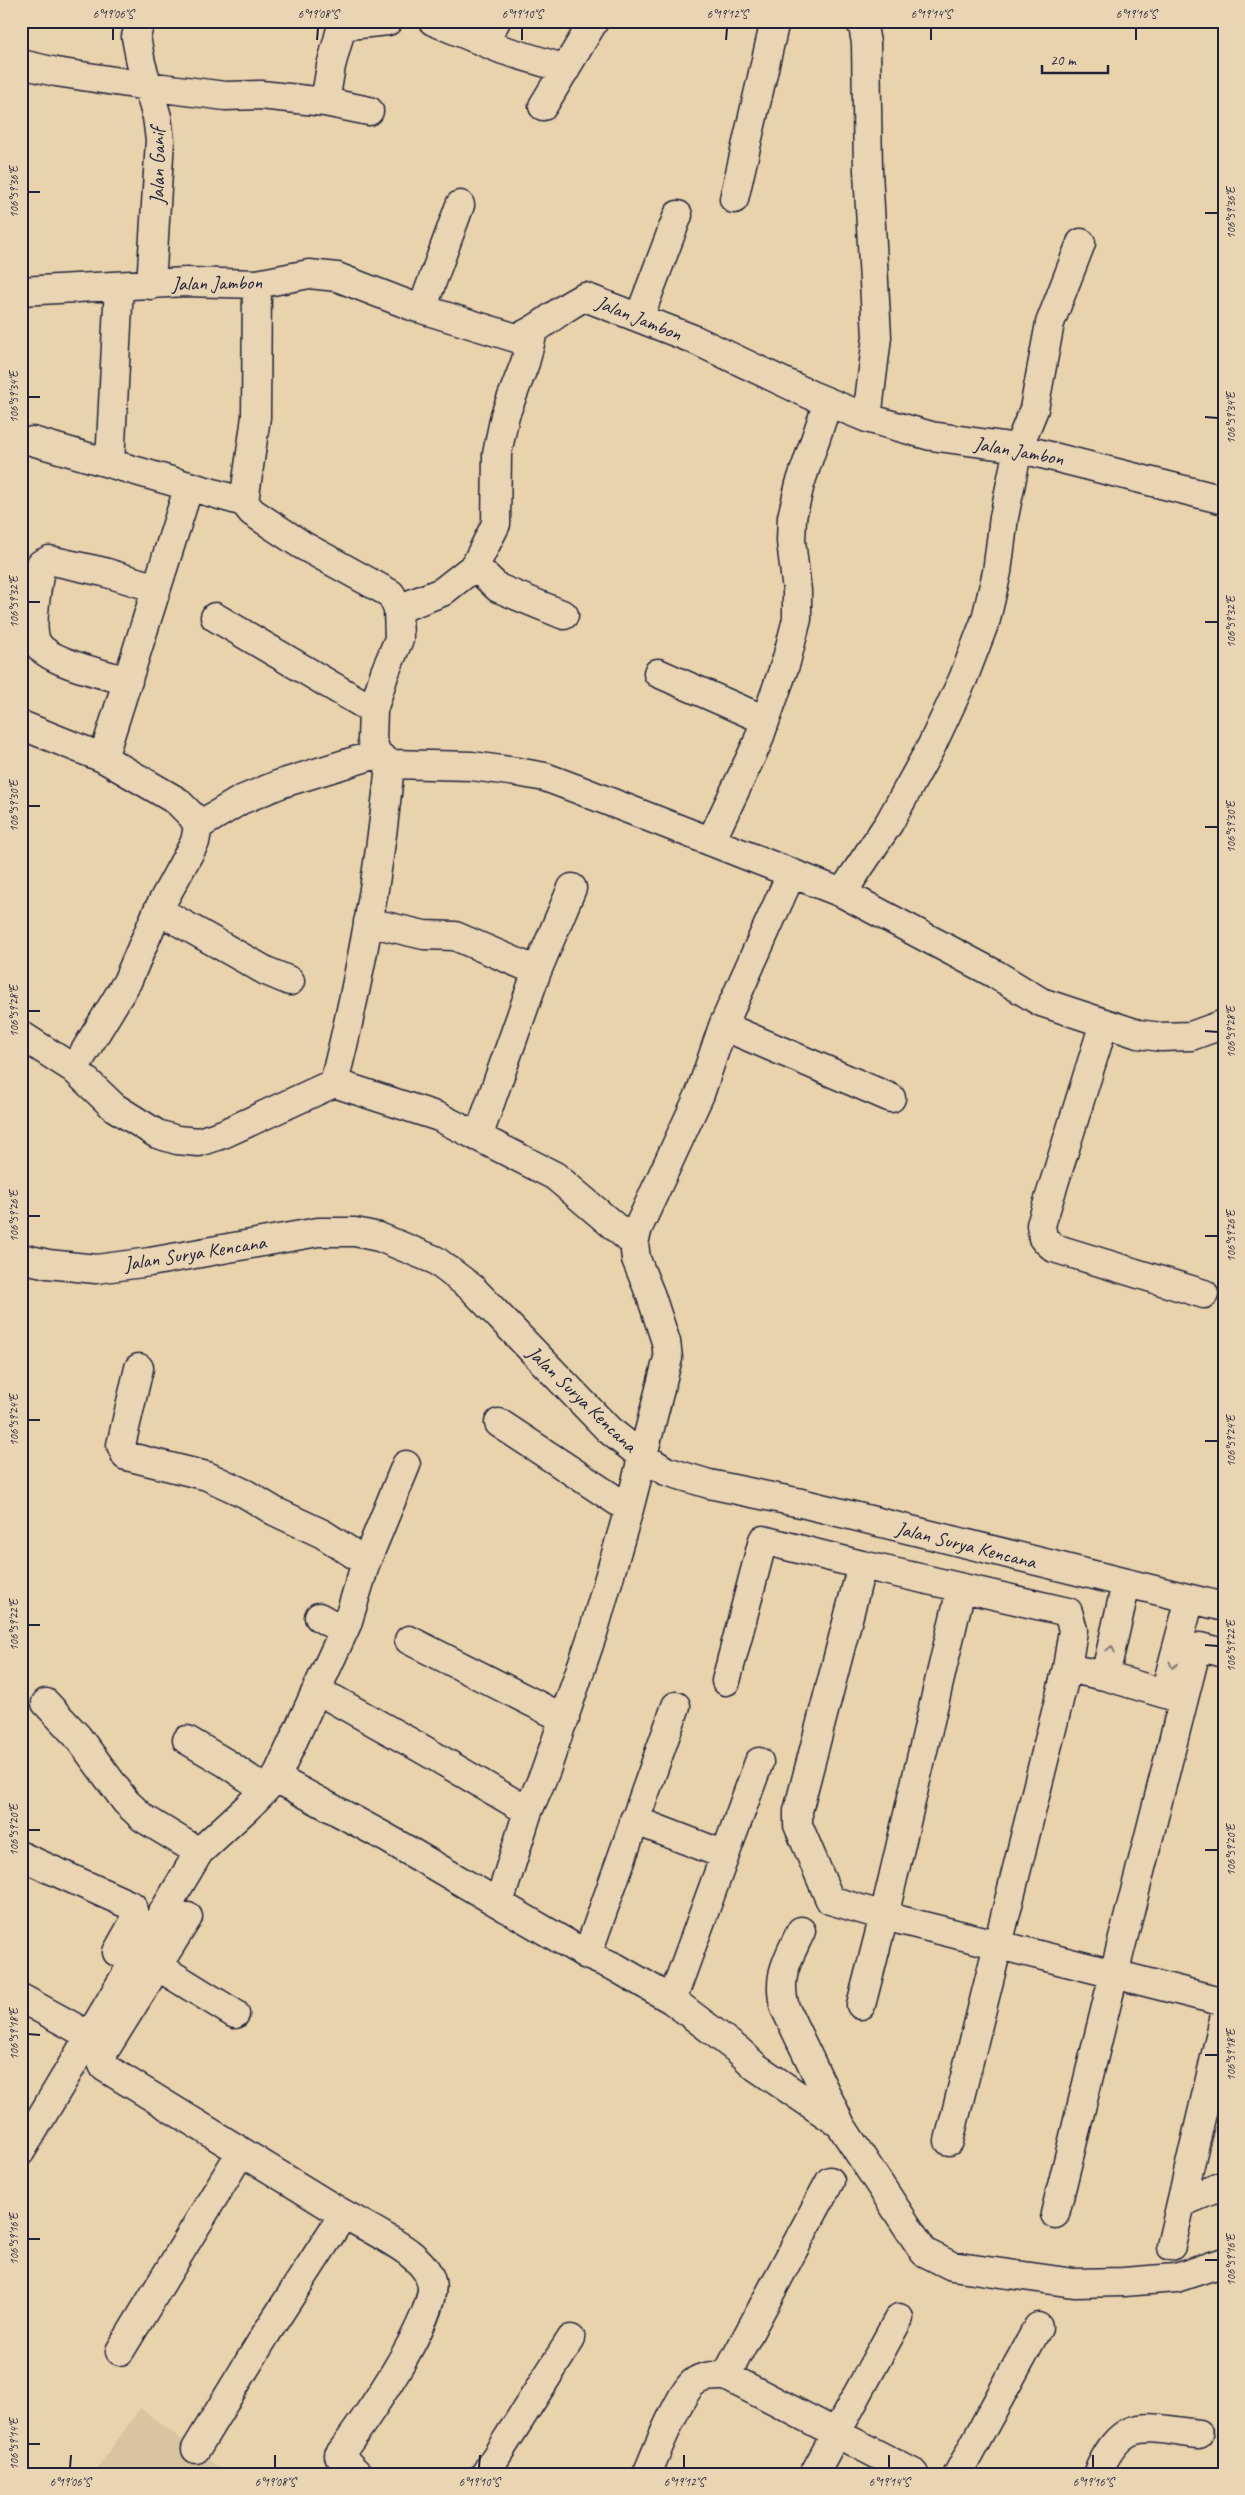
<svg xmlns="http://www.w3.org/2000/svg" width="1245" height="2495" font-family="Caveat,sans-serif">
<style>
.built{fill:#d8c4a0}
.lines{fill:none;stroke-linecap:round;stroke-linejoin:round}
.minor-casing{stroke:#22223b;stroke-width:31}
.minor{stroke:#e9d4b3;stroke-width:28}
.oneway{stroke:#867b77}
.ticks{fill:none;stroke:#22223b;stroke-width:2}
.labels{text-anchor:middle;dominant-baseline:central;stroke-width:4;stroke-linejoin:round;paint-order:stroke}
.street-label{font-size:20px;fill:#22223b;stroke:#e9d4b3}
.neatline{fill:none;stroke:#22223b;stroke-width:2}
.ticks-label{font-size:12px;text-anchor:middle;fill:#22223b}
</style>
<rect width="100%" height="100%" fill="#e9d3ad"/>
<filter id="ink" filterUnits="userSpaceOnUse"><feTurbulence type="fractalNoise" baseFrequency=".02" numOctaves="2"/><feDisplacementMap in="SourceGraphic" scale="10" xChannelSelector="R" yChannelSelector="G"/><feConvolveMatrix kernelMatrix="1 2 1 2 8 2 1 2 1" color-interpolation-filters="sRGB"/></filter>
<g filter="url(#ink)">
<path class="built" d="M140,2408L227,2474H93Z"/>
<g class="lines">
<defs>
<path id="minor" d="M140,21L136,37L141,63L157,117L160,140L151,285
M433,21L503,50L566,69
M859,21L863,26L866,43L868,171L877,337L867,418
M484,42L496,21
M21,64L56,72L147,86L225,96L261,95L325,102L331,66L341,29L349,25L388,21
M325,102L369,111
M543,106L594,21
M734,199L775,21
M257,284L256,417L244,502L252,512L302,545L391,594L398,609L399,639L385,672L373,710L372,740L377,754L390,764L472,766L517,772L545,777L577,789L842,893L995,974L1041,1002L1138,1034L1161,1037L1191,1036L1224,1024
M21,291L186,282L257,284L309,274L337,277L412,306L516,338C543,329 560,307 585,297L693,339L811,395L867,418L931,436L1018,448L1224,500
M422,309L460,205
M639,318L678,215
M32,441L244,502
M110,463L119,286
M475,566L498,588L564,615
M398,609L442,592L475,566L496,524L497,454L505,415L525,363L533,332
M215,617L373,710
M658,673L765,720
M128,681C105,674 48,663 37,643C29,628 38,581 41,564L49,560L104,572L156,588
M21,725L103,758L177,801L192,816L198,826L195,842L158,910L127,982L74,1069
M103,758L189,486
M198,826L241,800L280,784L377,754
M711,841L757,744L786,662L797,619V591L791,541L792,517L800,484L828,402
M842,893L889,823L931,747L963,679L986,619L997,572L1004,517L1018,448L1034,409L1050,323L1081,243
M158,910L266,971L290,981
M368,922L424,935L455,936L537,971
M1104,1023L1041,1225L1043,1238L1054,1248L1204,1294
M723,1026L891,1098
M21,1035L74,1069L114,1107L157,1134L177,1140L199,1142L223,1134L334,1083L439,1117L555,1176L634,1243
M334,1083C360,978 380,872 390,764
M478,1137L537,971L572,888
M21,1258L48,1264L96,1269L150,1262L318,1232H355L379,1237L435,1260L472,1288L609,1430L642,1456L666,1471L709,1484L801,1503L1224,1607
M139,1368L121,1445L126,1456L207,1476L246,1494L274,1511L323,1534L366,1562
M499,1423L629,1509
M961,1589L884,1916L1114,1974L1195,1655L1201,1647L1224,1653
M319,1617L344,1631
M409,1640L565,1719
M1067,1668L1105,1676L1182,1699
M1105,1676L1126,1584
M726,1681L763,1540L862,1565L1068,1612L1073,1630L1067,1668L949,2141
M1168,1681L1190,1599
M333,1699L424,1750L528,1811
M46,1703L77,1736L126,1802L143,1818L199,1852
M187,1740L226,1763L264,1789
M276,1778L385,1837L587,1955L615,1967L672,2000L739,2051L756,2067L840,2124L924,2252L952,2266L1074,2283L1123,2282L1176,2278L1224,2262
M634,1820L725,1855
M21,1856L132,1906L135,1920L117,1952
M499,1903L528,1811L546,1770L593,1633L629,1509L668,1358L666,1342L651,1296L636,1259L634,1243L638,1228L700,1094L723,1026L791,874
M188,1917L103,2053L101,2060L104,2067C176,2111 248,2156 320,2200C348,2218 380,2232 408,2252C417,2259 428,2269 431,2281C441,2312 360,2428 339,2455L358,2474
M801,1931C788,1959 776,1976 785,2008L840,2123
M587,1955L676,1706
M159,1967L235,2014
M21,1998L74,2027L90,2038
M672,2000L759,1762
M861,2005L884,1916L830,1900L798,1825V1811L862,1565
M21,2151L199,1852L250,1805L276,1778L347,1624L366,1562L406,1465
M1181,2203L1224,2185
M1055,2214L1114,1974L1224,2002
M1171,2246L1224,2019
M120,2351L241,2152
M726,2376L830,2181
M196,2449L266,2334L343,2215
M485,2474L571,2339
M647,2474C656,2453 678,2397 693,2383C702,2375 715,2376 726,2376L915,2474
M814,2474L899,2318
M958,2474L1038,2327
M1097,2474C1124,2414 1144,2428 1199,2434"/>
</defs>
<use href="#minor" class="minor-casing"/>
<use href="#minor" class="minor"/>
</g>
<defs><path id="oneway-chevron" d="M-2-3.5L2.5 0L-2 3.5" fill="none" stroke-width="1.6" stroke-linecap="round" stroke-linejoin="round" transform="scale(1.25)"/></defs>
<g class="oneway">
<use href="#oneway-chevron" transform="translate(1111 1649) rotate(-77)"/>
<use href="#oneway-chevron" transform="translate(1173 1665) rotate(105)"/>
</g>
</g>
<path class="ticks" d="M113,40V28M317,40L318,28M522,40V28M726,40L727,28M931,40V28M1136,40V28M28,192H40M1205,213H1218M28,397H40M1205,417L1218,418M28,602H40M1205,622H1218M28,806H40M1205,827H1218M28,1011H40M1205,1031L1218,1032M28,1216H40M1205,1236H1218M28,1420H40M1205,1441H1218M28,1625H40M1205,1645L1218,1646M28,1830H40M1205,1850H1218M28,2034L40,2035M1205,2055H1218M28,2239H40M1205,2260H1218M28,2444H40M70,2468L71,2455M275,2468V2455M479,2468L480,2455M684,2468V2455M889,2468V2455M1093,2468V2455"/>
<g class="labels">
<g class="street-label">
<text transform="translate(157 166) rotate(-90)">Jalan Ganif</text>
<text transform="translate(217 283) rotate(-1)">Jalan Jambon</text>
<text transform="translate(639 318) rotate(22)">Jalan Jambon</text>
<text transform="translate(1019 451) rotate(10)">Jalan Jambon</text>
<text transform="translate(195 1253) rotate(-9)">Jalan Surya Kencana</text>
<text transform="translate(582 1399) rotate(44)">Jalan Surya Kencana</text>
<text transform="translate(966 1545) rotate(14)">Jalan Surya Kencana</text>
</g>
</g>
<rect width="1245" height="2495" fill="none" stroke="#e9d4b3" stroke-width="55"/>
<path d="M1042 65v8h66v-8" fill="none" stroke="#22223b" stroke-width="2.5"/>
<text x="1050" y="65" font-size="15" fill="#22223b" stroke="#e9d4b3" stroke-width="4" paint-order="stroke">20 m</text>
<rect x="28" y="28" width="1190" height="2440" class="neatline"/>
<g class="ticks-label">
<text x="113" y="18">6°19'06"S</text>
<text x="318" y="18">6°19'08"S</text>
<text x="522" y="18">6°19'10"S</text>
<text x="727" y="18">6°19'12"S</text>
<text x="931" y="18">6°19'14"S</text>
<text x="1136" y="18">6°19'16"S</text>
<text transform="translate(14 192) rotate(-90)" y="4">106°59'36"E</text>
<text transform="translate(1231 213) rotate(-90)" y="4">106°59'36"E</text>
<text transform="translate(14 397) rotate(-90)" y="4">106°59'34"E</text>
<text transform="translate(1231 418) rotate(-90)" y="4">106°59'34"E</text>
<text transform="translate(14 602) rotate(-90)" y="4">106°59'32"E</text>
<text transform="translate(1231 622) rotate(-90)" y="4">106°59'32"E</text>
<text transform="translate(14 806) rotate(-90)" y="4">106°59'30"E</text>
<text transform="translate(1231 827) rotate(-90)" y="4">106°59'30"E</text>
<text transform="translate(14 1011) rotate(-90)" y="4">106°59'28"E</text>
<text transform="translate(1231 1032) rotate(-90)" y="4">106°59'28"E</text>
<text transform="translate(14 1216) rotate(-90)" y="4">106°59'26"E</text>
<text transform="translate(1231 1236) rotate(-90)" y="4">106°59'26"E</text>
<text transform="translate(14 1420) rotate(-90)" y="4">106°59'24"E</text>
<text transform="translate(1231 1441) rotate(-90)" y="4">106°59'24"E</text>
<text transform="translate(14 1625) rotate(-90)" y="4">106°59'22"E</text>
<text transform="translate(1231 1646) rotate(-90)" y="4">106°59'22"E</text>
<text transform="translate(14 1830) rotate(-90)" y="4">106°59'20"E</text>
<text transform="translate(1231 1850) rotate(-90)" y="4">106°59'20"E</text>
<text transform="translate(14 2034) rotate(-90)" y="4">106°59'18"E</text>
<text transform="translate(1231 2055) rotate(-90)" y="4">106°59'18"E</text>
<text transform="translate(14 2239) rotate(-90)" y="4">106°59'16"E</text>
<text transform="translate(1231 2260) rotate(-90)" y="4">106°59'16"E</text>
<text transform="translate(14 2444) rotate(-90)" y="4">106°59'14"E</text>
<text x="70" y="2486">6°19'06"S</text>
<text x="275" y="2486">6°19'08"S</text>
<text x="479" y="2486">6°19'10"S</text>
<text x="684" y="2486">6°19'12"S</text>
<text x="889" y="2486">6°19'14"S</text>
<text x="1093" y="2486">6°19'16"S</text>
</g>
</svg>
